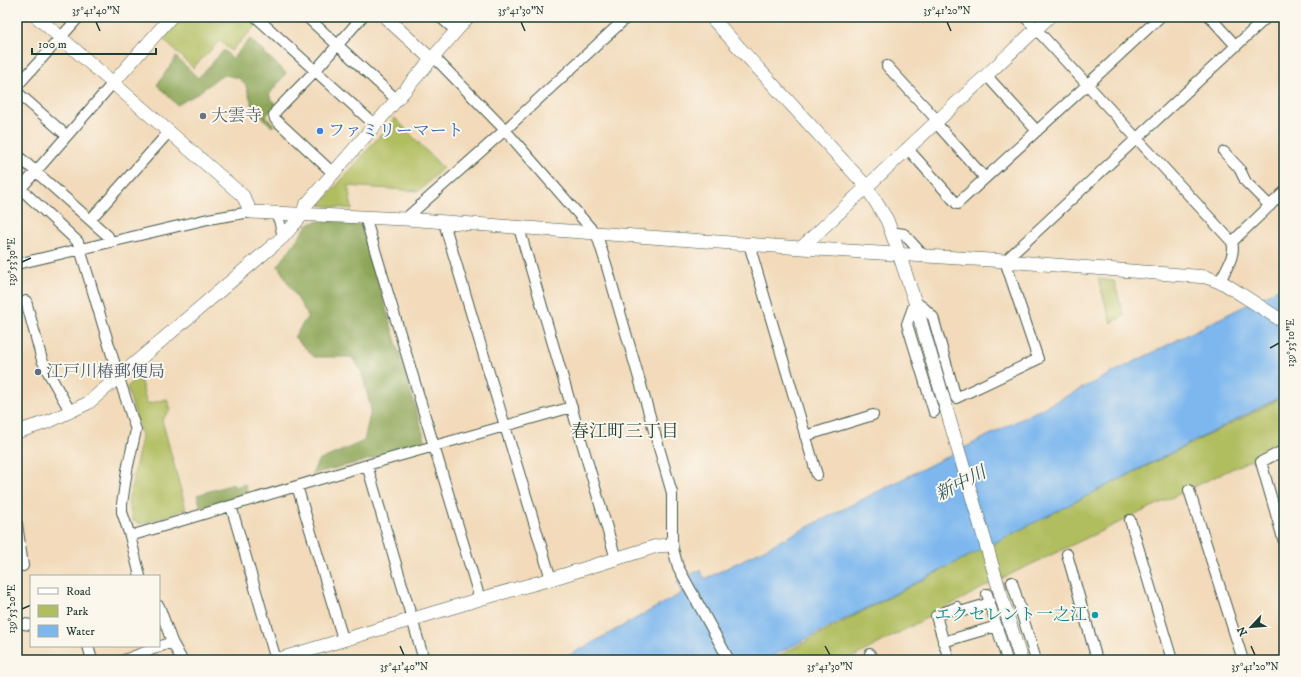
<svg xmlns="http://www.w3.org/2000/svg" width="1301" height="677" font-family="'IM FELL DW Pica','Noto Serif JP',serif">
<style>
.green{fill:#b1be60;stroke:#687e4a}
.forest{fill:#8ca556;stroke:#567145}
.water{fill:#7db7ee;stroke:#4e7a91}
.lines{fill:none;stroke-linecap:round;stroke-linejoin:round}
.minor-tunnel{stroke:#c8bb9f;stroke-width:10;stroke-dasharray:10 5;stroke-linecap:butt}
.minor-casing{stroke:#3f5548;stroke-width:12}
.tertiary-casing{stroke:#3f5548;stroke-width:14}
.minor{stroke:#fff;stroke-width:10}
.tertiary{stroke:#fff;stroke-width:13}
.tertiary-bridge-casing{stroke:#3f5548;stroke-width:14;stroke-linecap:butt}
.tertiary-bridge{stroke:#fff;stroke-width:13}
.ticks{fill:none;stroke:#1f3d34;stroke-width:1.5}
.worship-dot{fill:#6b7280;stroke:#fbf7ec;stroke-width:1.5}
.shop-dot{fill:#3f7fe0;stroke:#fbf7ec;stroke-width:1.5}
.service-dot{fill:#5c6f8a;stroke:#fbf7ec;stroke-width:1.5}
.culture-dot{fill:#0f9aa8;stroke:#fbf7ec;stroke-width:1.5}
.labels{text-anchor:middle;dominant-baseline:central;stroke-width:4;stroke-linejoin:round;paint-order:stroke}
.worship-label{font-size:17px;fill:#5b616d;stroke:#fbf7ec;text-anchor:start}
.shop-label{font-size:17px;fill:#366cbe;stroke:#fbf7ec;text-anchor:start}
.service-label{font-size:17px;fill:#4e5e75;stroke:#fbf7ec;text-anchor:start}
.culture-label{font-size:17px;fill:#0d838f;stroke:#fbf7ec;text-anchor:end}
.neighbourhood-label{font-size:18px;fill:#1f3d34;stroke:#fbf7ec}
.water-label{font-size:18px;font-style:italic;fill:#365c62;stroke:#fbf7ec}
.neatline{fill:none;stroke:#1f3d34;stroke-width:1.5}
.ticks-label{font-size:10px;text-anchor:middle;fill:#1f3d34}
</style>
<rect width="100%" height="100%" fill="#fbf7ec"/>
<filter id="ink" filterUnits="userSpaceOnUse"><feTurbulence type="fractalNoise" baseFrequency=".025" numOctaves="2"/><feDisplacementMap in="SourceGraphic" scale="8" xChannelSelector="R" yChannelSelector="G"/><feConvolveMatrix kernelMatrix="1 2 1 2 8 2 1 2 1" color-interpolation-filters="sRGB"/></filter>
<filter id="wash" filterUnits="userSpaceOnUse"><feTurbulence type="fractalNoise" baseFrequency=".012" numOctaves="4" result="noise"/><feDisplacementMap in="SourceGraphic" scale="16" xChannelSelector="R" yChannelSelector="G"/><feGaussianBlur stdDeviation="0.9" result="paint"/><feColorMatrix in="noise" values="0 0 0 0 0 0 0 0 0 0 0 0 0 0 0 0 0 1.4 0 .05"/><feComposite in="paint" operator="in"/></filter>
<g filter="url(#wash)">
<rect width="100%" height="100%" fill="#f2daba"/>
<path class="green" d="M180,17H248L257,25L231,51L220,41L193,68L161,37Z
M395,118L443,168L419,191L348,186L352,209L320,205Z
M1098,279L1114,281L1124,316L1111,323Z
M139,375L147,404L167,399L170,410L162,420L186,509L142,524L133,521L128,503L142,436L127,387Z
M1284,396V444L988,585L848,660H771L973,553L1260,409Z"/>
<path class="forest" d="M250,39L286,73L269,95L276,105L266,116L274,125L272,127L253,107L246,86L239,78L225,75L219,77L197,94L177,105L157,85L176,57L198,78L224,50L232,59Z
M323,220L361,225L426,443L360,462L312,474L318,461L364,441L371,410L362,372L352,357H314L294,337L308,316L278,266L308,224Z
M233,484L234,487L245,484L248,495L201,508L197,495Z"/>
<path class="water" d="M1284,286V395L1259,408L765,660H561L682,593L677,581L700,570L705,579Z"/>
</g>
<g filter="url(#ink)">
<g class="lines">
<path class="minor-tunnel" d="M987,594L1012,582"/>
<defs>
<path id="minor" d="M256,17L375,125
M307,17L397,100
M440,17L456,31
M1025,17L1232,242C1236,255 1226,269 1220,281
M1210,17L1236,46
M433,56L505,130L594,232
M887,66L937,120
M986,75L1037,131
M17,86L79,17
M17,92L67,136
M935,122L985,178
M907,148L957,204L1087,85L1160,17
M1224,152L1239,168L1246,182L1270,206
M17,155L108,236L110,242
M333,173L275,119L274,115L276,111L315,71L362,17
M21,189L78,242L118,375L136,430L127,470L122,504V512L130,536L140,576
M17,193L113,83
M274,213L279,220L283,237
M365,217L480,599
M405,219L505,130L627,17
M90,220L169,132
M444,223L551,579
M519,228L616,559
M596,232L607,267L672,493V545L678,567L729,660
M891,232L904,234L923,255
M1232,242L1284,192
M749,244L817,475
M17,264L208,219L251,212
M26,301L42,360L48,372L70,411
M934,412L907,324L915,302L923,307L933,317L956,398L1038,359L1005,261L1267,17
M805,436L873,415
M1284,450L1261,462L1284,542
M367,465L424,660
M297,486L343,639
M1189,490L1243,660
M231,506L276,660
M1130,520L1172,660
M17,524L23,566
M130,536L367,465L572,407
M1067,554L1097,660
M1012,582L1036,660
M987,594L1007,660
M159,606L172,642L182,660
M17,623L31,625
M943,642L997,626
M88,646L92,660
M870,654L872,660
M124,660L172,642
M949,660L936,616L957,607L960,612L990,603"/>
<path id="tertiary" d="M37,17L243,196L251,212L405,219L801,248L1005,261L1194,276L1206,277L1225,284L1284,322
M385,17L431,59
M711,17L866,186L887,220L895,242L915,302L944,401
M113,83L171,17
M801,248L1049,17
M17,432L50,421L88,403L283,237L303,214L305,206L468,17
M1000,592L1021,660
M276,660L480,599L551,579L657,546L672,545"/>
</defs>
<use href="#minor" class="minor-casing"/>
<use href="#tertiary" class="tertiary-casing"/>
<use href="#minor" class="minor"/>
<use href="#tertiary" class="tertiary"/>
<defs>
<path id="tertiary-bridge" d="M944,401L1000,592"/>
</defs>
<use href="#tertiary-bridge" class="tertiary-bridge-casing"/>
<use href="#tertiary-bridge" class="tertiary-bridge"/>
</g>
</g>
<path class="ticks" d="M96,22L100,31M521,22L525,31M947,22L951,31M22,262L31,258M1270,348L1279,343M22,609L31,605M400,646L404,655M825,646L830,655M1251,646L1255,655"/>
<circle class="worship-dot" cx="203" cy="116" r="4"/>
<circle class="shop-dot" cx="320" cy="131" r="4"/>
<circle class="service-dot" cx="38" cy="372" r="4"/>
<circle class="culture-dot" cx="1095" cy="615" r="4"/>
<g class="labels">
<g class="worship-label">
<text x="211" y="116">大雲寺</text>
</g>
<g class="shop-label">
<text x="328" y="131">ファミリーマート</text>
</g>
<g class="service-label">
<text x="46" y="372">江戸川椿郵便局</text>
</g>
<g class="culture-label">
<text x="1087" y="615">エクセレント一之江</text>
</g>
<g class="neighbourhood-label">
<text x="625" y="432">春江町三丁目</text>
</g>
<g class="water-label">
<text transform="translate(961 484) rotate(-27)">新中川</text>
</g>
</g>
<rect width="1301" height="677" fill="none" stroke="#fbf7ec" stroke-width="44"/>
<rect x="30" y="575" width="130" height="72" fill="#fbf7ec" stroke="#a3ada2"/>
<rect x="38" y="588" width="20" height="6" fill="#ffffff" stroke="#a3ada2"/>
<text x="66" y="595" font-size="12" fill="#1f3d34">Road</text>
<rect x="38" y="605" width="20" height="12" fill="#b1be60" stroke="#a3ada2"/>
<text x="66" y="615" font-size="12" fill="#1f3d34">Park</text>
<rect x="38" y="625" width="20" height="12" fill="#7db7ee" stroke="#a3ada2"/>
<text x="66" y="635" font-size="12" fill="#1f3d34">Water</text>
<g transform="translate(1251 627) rotate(244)" stroke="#fbf7ec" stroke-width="3" paint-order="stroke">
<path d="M0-3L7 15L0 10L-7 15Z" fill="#1f3d34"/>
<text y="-6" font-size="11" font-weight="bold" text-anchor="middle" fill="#1f3d34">N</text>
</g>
<path d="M32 48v6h124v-6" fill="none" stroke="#1f3d34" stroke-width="2"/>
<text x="38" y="48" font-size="12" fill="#1f3d34" stroke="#fbf7ec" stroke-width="3" paint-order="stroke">100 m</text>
<rect x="22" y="22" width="1257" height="633" class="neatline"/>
<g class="ticks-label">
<text x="96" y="14">35°41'40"N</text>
<text x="521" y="14">35°41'30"N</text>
<text x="947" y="14">35°41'20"N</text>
<text transform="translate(11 262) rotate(-90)" y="4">139°53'30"E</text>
<text transform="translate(1290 343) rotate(-90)" y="4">139°53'10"E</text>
<text transform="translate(11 609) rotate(-90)" y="4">139°53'20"E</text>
<text x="404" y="670">35°41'40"N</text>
<text x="830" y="670">35°41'30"N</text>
<text x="1255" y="670">35°41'20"N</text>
</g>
</svg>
